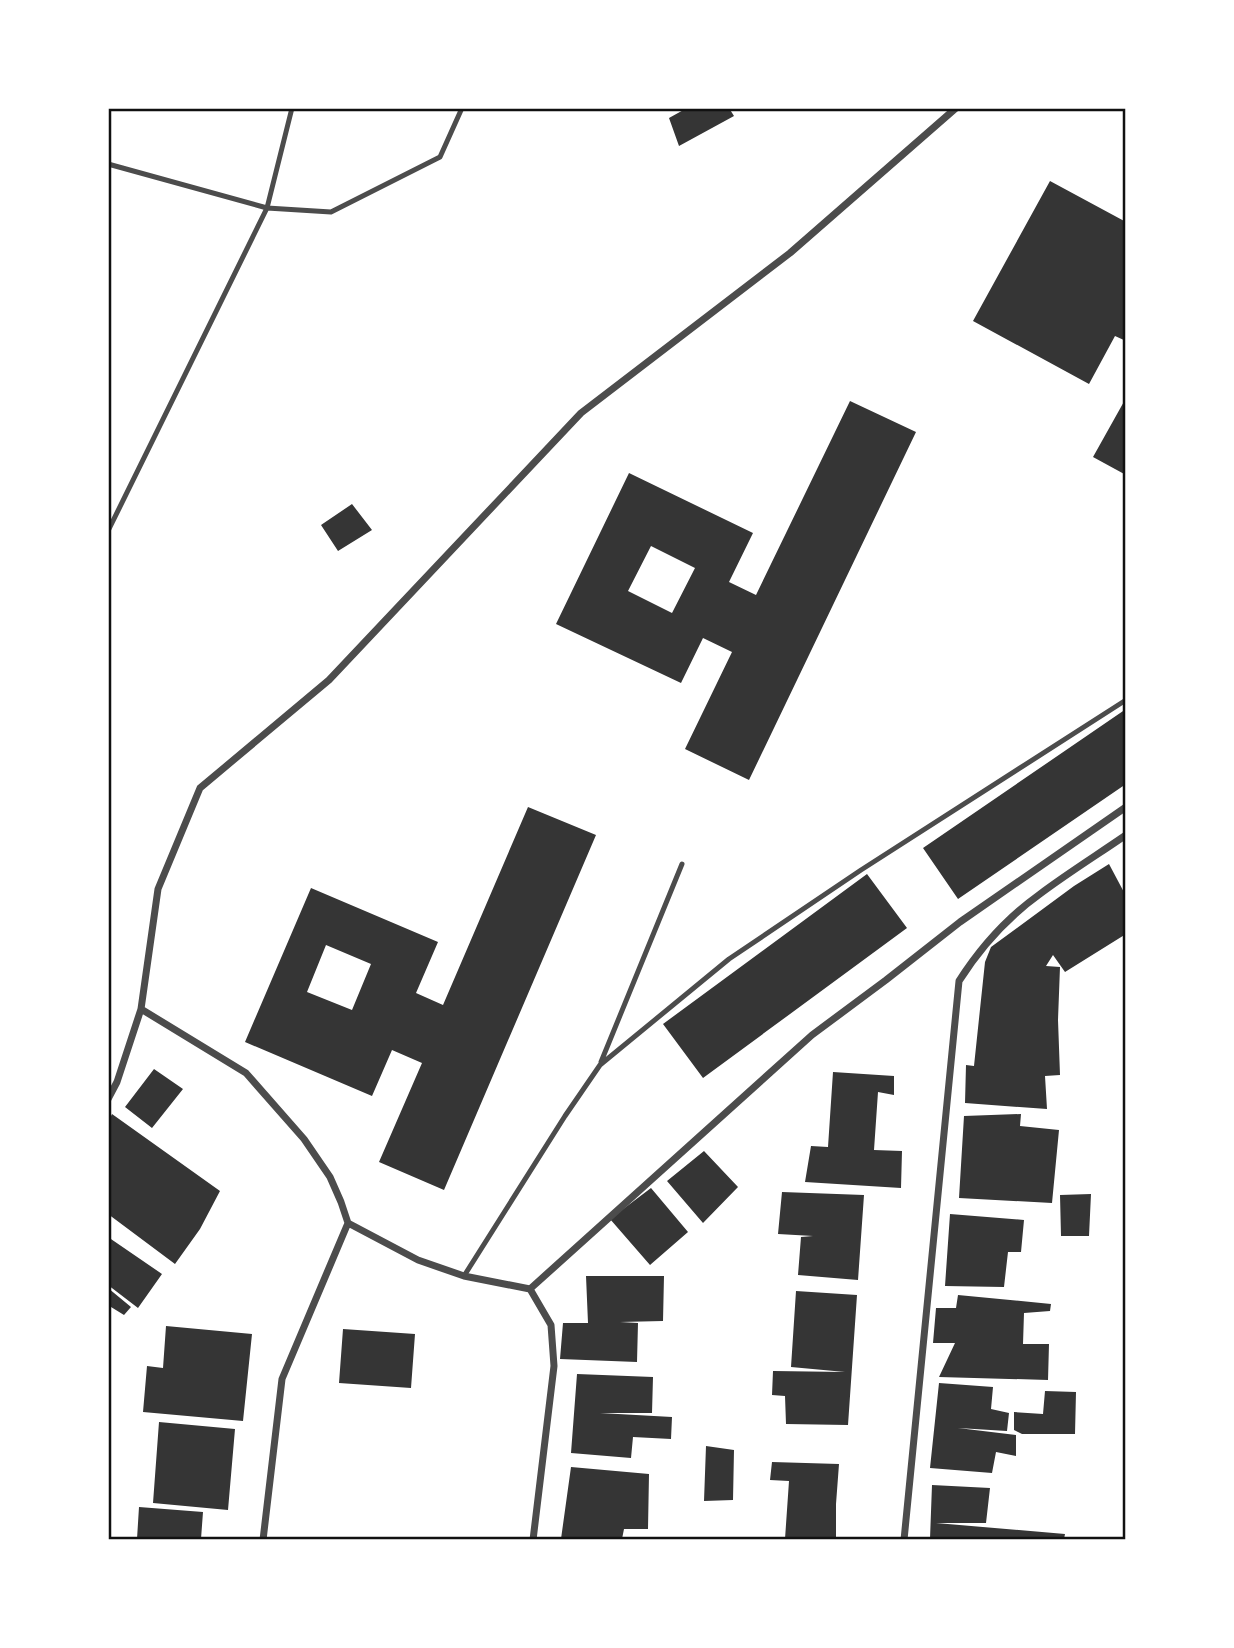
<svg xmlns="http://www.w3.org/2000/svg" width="1234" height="1648" font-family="'Source Sans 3',sans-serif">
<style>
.building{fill:#353535;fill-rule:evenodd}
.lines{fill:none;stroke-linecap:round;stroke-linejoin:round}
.service{stroke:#4c4c4c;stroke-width:5}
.minor{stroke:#4c4c4c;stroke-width:7}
.neatline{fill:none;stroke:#111;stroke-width:2.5}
</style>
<rect width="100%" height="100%" fill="#fff"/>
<path class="building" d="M687,108H729L734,116L679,146L669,118Z
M1050,181L1126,222V341L1115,336L1089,384L973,321Z
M1126,398V475L1093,457Z
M850,401L916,432L749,780L685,749L732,652L703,638L681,683L556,624L629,473L753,533L729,582L756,595ZM651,546L695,568L672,613L628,591Z
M352,504L372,530L338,551L321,525Z
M1126,709V784L958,899L923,848Z
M528,807L596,835L444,1190L379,1162L422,1063L392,1050L372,1096L245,1042L311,888L438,942L416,993L443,1005ZM326,945L371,964L352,1010L307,992Z
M1109,864L1126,896V934L1065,972L1053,955L1046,966L1060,967L1058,1020L1060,1075L1045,1076L1047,1109L965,1103L966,1065L974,1066L985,962L991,947L1074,886Z
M867,874L907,928L703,1078L663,1024Z
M154,1069L183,1089L152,1128L125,1107Z
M833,1072L894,1076V1095L878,1092L874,1150L902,1151L901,1188L805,1182L811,1146L828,1147Z
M112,1114L220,1191L200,1229L175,1264L108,1214V1122Z
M1021,1114L1020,1126L1059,1130L1052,1203L959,1198L964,1116Z
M704,1151L738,1187L703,1223L667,1181Z
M651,1188L688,1232L650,1265L610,1219Z
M782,1192L864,1195L858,1280L798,1275L801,1237L813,1236L778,1234Z
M1091,1194L1089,1236H1061L1060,1195Z
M950,1214L1024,1220L1021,1252H1008L1004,1287L945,1286Z
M108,1237L162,1274L138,1308L108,1285Z
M586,1276H664L663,1321L620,1322L638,1323L637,1362L560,1359L563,1323H588Z
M108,1288L131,1307L124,1315L111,1307L108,1309Z
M796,1291L857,1295L848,1425L786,1424L785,1396L772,1395L773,1371L845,1372L791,1367Z
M958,1295L1051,1304L1050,1311L1024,1313L1023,1344H1049L1048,1380L939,1377L955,1343H933L936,1308H956Z
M166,1326L252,1334L243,1421L143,1412L147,1366L163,1368Z
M343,1329L415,1334L411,1388L339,1383Z
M577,1374L653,1377L652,1413H600L672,1417L671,1439L633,1437L631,1458L571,1453Z
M939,1383L993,1387L991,1409L1009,1413L1007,1431L958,1428L1016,1435V1456L996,1452L992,1473L930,1468Z
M1045,1391L1076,1392L1075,1434H1022L1014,1430V1412L1043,1414Z
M159,1422L235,1429L228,1510L153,1503Z
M706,1446L734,1450L733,1500L704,1501Z
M772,1462L839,1464L836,1504V1539H785L789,1481L770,1480Z
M571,1467L649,1474L648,1529H624L622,1539H561Z
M932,1485L990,1488L986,1523H936L1065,1534L1064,1539H930Z
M139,1507L203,1512L201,1539H137Z"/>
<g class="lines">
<path class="service" d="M108,164L267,208L331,212L440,157L462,108
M108,531L267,208L292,108
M601,1062L682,864
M464,1276L565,1116L600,1065L729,959L861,870L1126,700"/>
<path class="minor" d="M141,1009L246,1073L304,1139L330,1177L341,1202L348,1223L418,1260L464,1276L530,1289L812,1035L886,980L960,922L1126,807
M108,1099L117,1082L141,1009L158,889L200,788L329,680L581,413L790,253L956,108
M530,1289L551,1325L554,1366L533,1540
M263,1540L282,1379L348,1223
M904,1540L959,981C980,948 1008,917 1040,894C1068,873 1097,855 1126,835"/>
</g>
<rect width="1234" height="1648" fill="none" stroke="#ffffff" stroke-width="220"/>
<rect x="110" y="110" width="1014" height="1428" class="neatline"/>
</svg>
